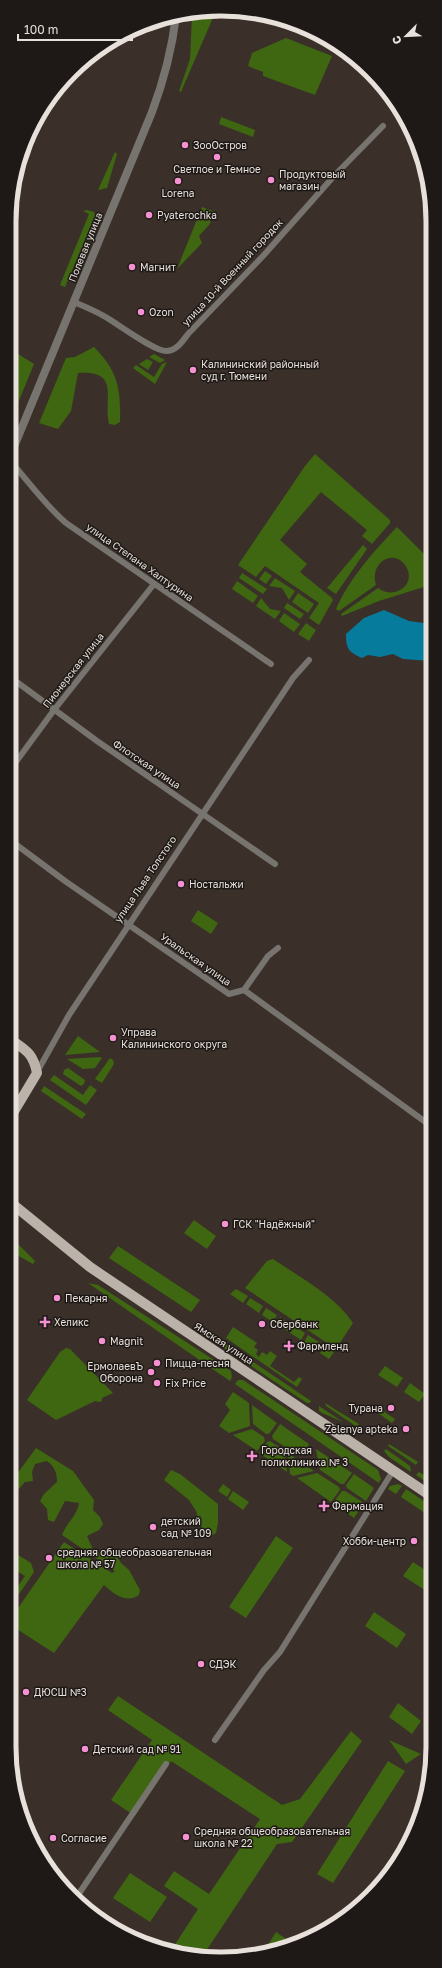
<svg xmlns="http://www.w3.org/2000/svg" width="442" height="1968" font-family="'Golos Text',sans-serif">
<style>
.green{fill:#3f6610}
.water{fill:#077b9c}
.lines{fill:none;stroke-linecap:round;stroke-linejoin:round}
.minor{stroke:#77736e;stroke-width:6}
.tertiary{stroke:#77736e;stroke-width:8}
.primary{stroke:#bbb3aa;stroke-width:10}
.poi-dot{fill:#f591d2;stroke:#1e1916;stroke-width:1.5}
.labels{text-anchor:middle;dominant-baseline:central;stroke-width:3;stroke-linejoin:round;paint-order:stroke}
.poi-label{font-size:10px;fill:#e7e0db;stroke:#1e1916;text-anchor:start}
.street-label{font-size:10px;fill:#e7e0db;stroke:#1e1916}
.rim{fill:none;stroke:#e7e0db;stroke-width:5}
</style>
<rect width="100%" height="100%" fill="#3a3029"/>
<path class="green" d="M215,13L181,92L179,91L190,59L192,15Z
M286,38L332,56L315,95L263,76V72L248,66L252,53Z
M221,117L255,130L253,137L219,124Z
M115,152L117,154L107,188L98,190Z
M202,207L215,212L209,225L199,236L202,243L177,269Z
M87,210L94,212L95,216L65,287L60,285L89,214L83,211Z
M94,347C118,371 121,389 120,422L115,425L109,424C103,398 121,370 78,373L71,411L58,429L39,423L66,358L75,357Z
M15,352L34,364L11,420V367Z
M154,354L165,360L160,363L149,357Z
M147,359L153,362L148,370L139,364Z
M167,362L155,384L133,368L136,365L154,377L162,364Z
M315,454L390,520V523L372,544L362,536L367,530L321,492L280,540L307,564L300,572L332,598L333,600L319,625L309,618L319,603L265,566L256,577L238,565L305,466Z
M397,527L431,561V581L424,587L379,601L342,616L341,614L378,588C396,601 418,583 405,565C392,548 369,564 376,585L339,611L336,609C349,579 374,551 397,527Z
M363,545L367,549L336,594L327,588Z
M265,571L272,576L266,584L259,579Z
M242,573L267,589L263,594L239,578Z
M275,578L295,591L289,600L282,588L269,586Z
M237,581L258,596L253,603L232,589Z
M298,593L314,604L308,613L292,602Z
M261,598L270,609L281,611L275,619L256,606Z
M287,603L304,614L300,619L284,608Z
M284,613L300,624L294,632L279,621Z
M306,623L316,630L309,641L298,634Z
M198,910L218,923L211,934L191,921Z
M78,1036L100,1052L65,1055Z
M100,1057L102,1058L95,1068L83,1069L67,1059Z
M110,1058L113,1060L114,1064L102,1083L95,1079Z
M68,1068L85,1080L84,1084L81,1086L63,1074L64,1070Z
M54,1075L83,1095L90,1085L97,1090L86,1105L50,1080Z
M44,1086L86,1114L82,1119L41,1091Z
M194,1220L216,1236L207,1249L184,1233Z
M10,1236L35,1261L33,1264L10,1251Z
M118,1246L200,1300L191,1312L109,1258Z
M273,1259C301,1278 334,1295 353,1323L336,1349L245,1288L267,1261Z
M88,1283L98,1285L231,1371L232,1377L230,1381Z
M236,1289L248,1296L243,1303L230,1294Z
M250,1298L263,1306L259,1313L246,1304Z
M266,1308L277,1315L273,1322L262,1315Z
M280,1317L292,1325L287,1331L276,1324Z
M294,1326L305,1333L301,1340L290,1333Z
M233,1327L257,1343L254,1347L258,1350L256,1354L259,1357L262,1352L267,1355L270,1351L277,1356L270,1366L294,1382L299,1377L302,1379L297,1387L226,1338Z
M206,1330L311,1401L310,1403H307L207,1337L205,1332Z
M308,1335L322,1344L318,1351L304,1342Z
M325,1346L334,1352L329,1359L320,1353Z
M66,1348L70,1349L113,1393L102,1398V1401L99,1402L95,1401L56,1420L27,1400L60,1352Z
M385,1366L403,1378L397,1387L378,1375Z
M238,1380H243L378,1470L381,1479L379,1483L235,1384Z
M410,1383L425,1394L419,1402L404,1392Z
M233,1392L249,1403L250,1426L229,1433L219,1426L230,1410L225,1404Z
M325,1403L359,1424L357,1427L326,1406Z
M252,1405L277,1423L269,1434H266L253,1424Z
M319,1406L343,1422L322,1413L319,1411Z
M380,1409L395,1419L392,1423L378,1413Z
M280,1424L309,1444L304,1452L296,1454L273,1439L272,1436Z
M252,1429L264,1437L265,1441L257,1451L233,1435Z
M270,1441L285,1451L287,1472L259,1453L267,1442Z
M389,1444L418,1462L416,1465L388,1446Z
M36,1448L73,1471L94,1500L93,1510L100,1517L103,1524L99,1530L87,1536L95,1554L109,1547L112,1548L121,1563L129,1570L140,1590L139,1595C126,1604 114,1594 104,1585L54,1653L9,1624V1621L64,1542L112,1573L115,1571L62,1535C67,1522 77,1516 79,1503L65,1501L54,1522L48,1520L47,1509L40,1501L44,1494L57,1482C57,1473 55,1467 47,1461L35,1464L32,1472L33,1481L25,1482L17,1491L9,1496V1485Z
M316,1449L352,1473L344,1484H341L320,1470Z
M386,1449L410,1466L411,1472L389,1457L384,1451Z
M288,1454L294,1457L295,1463L302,1468L308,1467L314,1471L293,1476L290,1474Z
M171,1470L180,1474L218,1504V1523L216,1533L209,1537L204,1536L196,1511L189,1500L164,1480Z
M419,1472L431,1479V1485L416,1475Z
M317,1473L339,1487L340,1490L331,1502L297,1478Z
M354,1474L374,1488L366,1501L347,1488L346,1485Z
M223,1484L231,1490L227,1497L218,1491Z
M398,1484L402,1486L396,1494L388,1489L390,1486Z
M406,1489L431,1506V1517L401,1497Z
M233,1491L249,1502L243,1510L228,1499Z
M342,1491H345L364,1503L354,1518L333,1503Z
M276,1536L293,1548L246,1618L229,1607Z
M15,1553L31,1563L34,1572L9,1609V1599L25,1576L9,1566V1554Z
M413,1562L431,1574V1594L403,1576Z
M374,1612L406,1634L397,1648L365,1626Z
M118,1696L282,1805L300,1799L351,1731L362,1741L292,1842L277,1844L202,1957L172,1949L198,1909L164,1886L174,1871L209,1894L260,1819L171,1761L135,1816L111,1800L152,1740L108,1710Z
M398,1703L421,1721L412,1734L389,1717Z
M389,1740L421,1754L406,1764Z
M388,1761L405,1771L333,1883L317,1874Z
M130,1873L167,1897L150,1922L113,1898Z
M276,1932L289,1941L285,1948L264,1951Z"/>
<path class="water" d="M384,610L409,621L431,624V661L403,659L393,654L380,657L368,655L362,658C348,652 346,648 346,634L364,618Z"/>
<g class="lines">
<path class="minor" d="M74,302C83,306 93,310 102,315C116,322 154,352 167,351C177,350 182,342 188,334L263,256L334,176L383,126
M11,462C29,482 45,505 66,523L271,664
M10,677L97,741L275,864
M10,770L54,710L154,584
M10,840L65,881L229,994L244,990L431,1126
M244,990L268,956L278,948
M37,1072L69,1015L293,678L309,660
M215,1740L264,1670L280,1652L393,1471
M76,1898L166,1764"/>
<path class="tertiary" d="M11,454L152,112C164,80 172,49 176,16"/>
<path class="primary" d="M10,1118L37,1073C33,1053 26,1050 10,1039
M10,1202L90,1267L431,1496"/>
</g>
<g class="poi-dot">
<circle cx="185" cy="145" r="4"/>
<circle cx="217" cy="157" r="4"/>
<circle cx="271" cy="180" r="4"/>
<circle cx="178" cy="181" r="4"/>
<circle cx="149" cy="215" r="4"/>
<circle cx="132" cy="267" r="4"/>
<circle cx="141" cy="312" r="4"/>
<circle cx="193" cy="370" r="4"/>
<circle cx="181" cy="884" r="4"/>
<circle cx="113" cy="1038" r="4"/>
<circle cx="225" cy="1224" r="4"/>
<circle cx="57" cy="1298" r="4"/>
<path d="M43 1316h4v4h4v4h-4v4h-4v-4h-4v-4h4z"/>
<circle cx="262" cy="1324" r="4"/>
<circle cx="102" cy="1341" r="4"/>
<path d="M287 1340h4v4h4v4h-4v4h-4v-4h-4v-4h4z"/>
<circle cx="157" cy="1363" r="4"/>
<circle cx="151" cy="1372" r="4"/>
<circle cx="157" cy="1383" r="4"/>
<circle cx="391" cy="1408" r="4"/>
<circle cx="406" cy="1429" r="4"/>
<path d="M250 1450h4v4h4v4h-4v4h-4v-4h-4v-4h4z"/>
<path d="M322 1500h4v4h4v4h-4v4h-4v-4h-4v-4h4z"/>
<circle cx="153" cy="1527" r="4"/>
<circle cx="414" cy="1541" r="4"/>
<circle cx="49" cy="1558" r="4"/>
<circle cx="201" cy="1664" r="4"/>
<circle cx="26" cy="1692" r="4"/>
<circle cx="85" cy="1749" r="4"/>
<circle cx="186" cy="1837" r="4"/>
<circle cx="53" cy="1838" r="4"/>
</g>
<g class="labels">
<g class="poi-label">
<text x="193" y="145">ЗооОстров</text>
<text x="217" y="169" text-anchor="middle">Светлое и Темное</text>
<text x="279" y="174">Продуктовый<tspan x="279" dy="12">магазин</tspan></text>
<text x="178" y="193" text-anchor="middle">Lorena</text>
<text x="157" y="215">Pyaterochka</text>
<text x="140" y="267">Магнит</text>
<text x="149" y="312">Ozon</text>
<text x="201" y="364">Калининский районный<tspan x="201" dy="12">суд г. Тюмени</tspan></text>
<text x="189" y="884">Ностальжи</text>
<text x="121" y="1032">Управа<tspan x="121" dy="12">Калининского округа</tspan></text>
<text x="233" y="1224">ГСК "Надёжный"</text>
<text x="65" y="1298">Пекарня</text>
<text x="54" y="1322">Хеликс</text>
<text x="270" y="1324">Сбербанк</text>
<text x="110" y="1341">Magnit</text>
<text x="297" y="1346">Фармленд</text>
<text x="165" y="1363">Пицца-песня</text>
<text x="143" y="1366" text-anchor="end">ЕрмолаевЪ<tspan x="143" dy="12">Оборона</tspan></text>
<text x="165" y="1383">Fix Price</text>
<text x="383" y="1408" text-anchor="end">Турана</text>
<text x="398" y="1429" text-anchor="end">Zelenya apteka</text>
<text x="261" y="1450">Городская<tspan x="261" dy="12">поликлиника № 3</tspan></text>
<text x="332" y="1506">Фармация</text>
<text x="161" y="1521">детский<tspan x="161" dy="12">сад № 109</tspan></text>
<text x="406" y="1541" text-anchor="end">Хобби-центр</text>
<text x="57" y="1552">средняя общеобразовательная<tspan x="57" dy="12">школа № 57</tspan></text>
<text x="209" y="1664">СДЭК</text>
<text x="34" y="1692">ДЮСШ №3</text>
<text x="93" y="1749">Детский сад № 91</text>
<text x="194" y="1831">Средняя общеобразовательная<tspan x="194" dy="12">школа № 22</tspan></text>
<text x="61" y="1838">Согласие</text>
</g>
<g class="street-label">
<text transform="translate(85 247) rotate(-68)">Полевая улица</text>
<text transform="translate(232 272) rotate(-47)">улица 10-й Военный городок</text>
<text transform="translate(140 562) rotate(35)">улица Степана Халтурина</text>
<text transform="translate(73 670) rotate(-52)">Пионерская улица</text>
<text transform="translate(147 764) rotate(34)">Флотская улица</text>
<text transform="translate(145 879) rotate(-56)">улица Льва Толстого</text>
<text transform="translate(196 959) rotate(35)">Уральская улица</text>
<text transform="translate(224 1343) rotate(33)">Ямская улица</text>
</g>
</g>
<path d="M0 0H442V1968H0ZM221 16H221A205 205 0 0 1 426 221V1747A205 205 0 0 1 221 1952H221A205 205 0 0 1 16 1747V221A205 205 0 0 1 221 16Z" fill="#1e1916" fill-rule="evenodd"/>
<path class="rim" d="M221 16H221A205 205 0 0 1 426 221V1747A205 205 0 0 1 221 1952H221A205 205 0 0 1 16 1747V221A205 205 0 0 1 221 16Z"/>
<g transform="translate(406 36) rotate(246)" stroke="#1e1916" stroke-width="3" paint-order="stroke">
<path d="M0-3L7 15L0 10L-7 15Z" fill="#e7e0db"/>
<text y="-6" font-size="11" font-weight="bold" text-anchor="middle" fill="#e7e0db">С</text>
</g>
<path d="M18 34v6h114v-6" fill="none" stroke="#e7e0db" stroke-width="2"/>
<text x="24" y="34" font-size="12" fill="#e7e0db" stroke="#1e1916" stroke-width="3" paint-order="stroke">100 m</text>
</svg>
